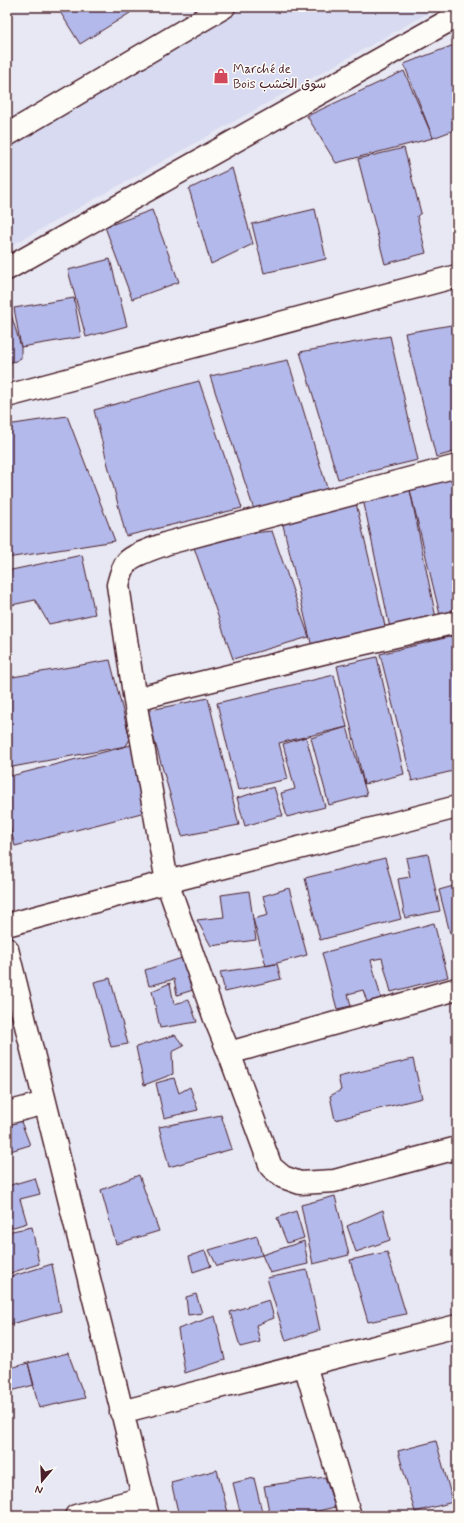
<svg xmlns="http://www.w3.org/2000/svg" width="464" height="1523" font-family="Mynerve,'Playpen Sans Arabic',sans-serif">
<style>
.built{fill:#d7daf0}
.building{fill:#b3b9ea;stroke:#4a1f2b}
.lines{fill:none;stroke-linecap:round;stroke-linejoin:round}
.street-casing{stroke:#4a1f2b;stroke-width:25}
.secondary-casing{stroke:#4a1f2b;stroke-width:25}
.street{stroke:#fdfcf7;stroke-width:22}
.secondary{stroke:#fdfcf7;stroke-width:22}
.labels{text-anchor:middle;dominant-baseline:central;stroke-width:3;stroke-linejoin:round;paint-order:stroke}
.poi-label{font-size:13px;fill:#4a1f2b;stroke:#fdfcf7;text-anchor:start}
</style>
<rect width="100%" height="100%" fill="#e7e8f3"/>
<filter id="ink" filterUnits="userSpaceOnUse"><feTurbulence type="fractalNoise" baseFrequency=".025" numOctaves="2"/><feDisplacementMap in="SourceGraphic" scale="8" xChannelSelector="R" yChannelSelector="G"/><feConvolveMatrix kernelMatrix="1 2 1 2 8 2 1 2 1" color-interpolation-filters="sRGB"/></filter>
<g filter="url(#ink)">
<path class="built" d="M244,7H439L7,248V145Z"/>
<path class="building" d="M57,7H126L130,13L80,44Z
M454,45L457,52V129L433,138L404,64Z
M404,71L433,138L336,163L307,116Z
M404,148L421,213L417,216L426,253L385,264L358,159Z
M232,168L253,244L211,264L189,189Z
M315,209L326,259L264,273L252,224Z
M152,210L179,282L132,299L105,227Z
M110,259L127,326L86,337L68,270Z
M74,298L81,337L21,347L14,308Z
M7,301L21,347V358L16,361L7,363Z
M457,324V451L436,457L405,333Z
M390,336L418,460L338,479L300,352Z
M288,360L328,491L255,513L210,376Z
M199,381L242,508L126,536L94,410Z
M67,416L115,541L7,558V425Z
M457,477V611L440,615L410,490Z
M410,490L436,618L390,628L363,499Z
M356,503L386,630L312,647L282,521Z
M272,531L309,637L233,659L191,539Z
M82,555L95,614L49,624L35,600L7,606V571Z
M457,635V770L412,781L380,654Z
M377,657L404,774L364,784L337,666Z
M110,660L130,739L126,746L7,768V678Z
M334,675L347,727L279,743L288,779L238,790L217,703Z
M208,698L239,825L182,836L146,711Z
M347,727L367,795L329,805L311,738Z
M306,737L325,807L287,817L281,793L295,789L283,744Z
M131,745L149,811L15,846L7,816V777Z
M274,787L283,816H279L245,826L237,798Z
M428,854L440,911L405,918L398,879L410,877L406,858Z
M385,858L401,919L320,940L305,878Z
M457,885V931L450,933L439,890Z
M289,888L307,955L266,966L253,919L268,915L263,896Z
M249,891L256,940L211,946L197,920L224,917L221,895Z
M434,923L448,977L391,992L382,958L371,960L381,998L367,1002L363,990L348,994L351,1006L337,1009L322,953Z
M182,958L193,990L177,995L174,979L149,986L145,970Z
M277,964L281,979L225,992L220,972Z
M110,978L128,1044L111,1047L94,982Z
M170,983L174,1004L189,1000L197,1022L160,1028L152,991Z
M175,1035L184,1046L172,1052L173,1074L144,1085L136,1047Z
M413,1059L422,1098L335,1120L330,1096L341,1090L338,1077Z
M174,1078L179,1093L190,1087L198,1110L164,1118L156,1083Z
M18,1114L30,1145L7,1152V1116Z
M221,1115L232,1149L169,1167L159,1127Z
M139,1175L159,1231L116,1244L101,1190Z
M35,1178L40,1194L20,1199L27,1223L7,1229V1186Z
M335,1196L349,1255L313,1264L301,1205Z
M383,1210L390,1240L356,1252L347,1226Z
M296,1211L304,1238L287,1243L277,1218Z
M32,1227L39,1264L7,1274V1232Z
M257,1236L262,1255L217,1266L209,1250Z
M304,1241L308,1264L270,1273L262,1255Z
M205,1251L211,1266L193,1272L189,1256Z
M387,1252L406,1314L368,1322L350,1260Z
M52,1264L61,1311L7,1325V1278Z
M307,1270L320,1330L286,1341L267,1278Z
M196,1294L202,1313L188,1315L186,1297Z
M269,1300L274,1318L256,1325L260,1342L240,1347L230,1312Z
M215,1316L225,1360L185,1373L178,1329Z
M68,1353L85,1398L39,1408L28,1363Z
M28,1363L34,1385L7,1392V1369Z
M436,1441L453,1502L415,1512L398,1451Z
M217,1470L229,1516H179L171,1482Z
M325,1477L335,1507L297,1516H270L264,1486Z
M254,1478L263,1516H241L233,1483Z"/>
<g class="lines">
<defs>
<path id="street" d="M7,135L224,7
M7,269L457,16
M7,396L457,276
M457,622L343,648L151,695L135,701L167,882L214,1016L229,1053L457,989
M135,701L118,585C120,577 122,568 127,562C134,554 158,547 168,543L457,466
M7,949L148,1516
M229,1053L271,1167L283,1177L300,1183L334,1181L457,1148
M7,1113L45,1103
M305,1365L350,1516
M121,1412L457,1326
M76,1516L144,1498"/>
<path id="secondary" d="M7,925L167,882L457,807"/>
</defs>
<use href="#street" class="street-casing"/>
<use href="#secondary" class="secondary-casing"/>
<use href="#street" class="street"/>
<use href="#secondary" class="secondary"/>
</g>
</g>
<defs>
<symbol id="shop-bare" viewBox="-9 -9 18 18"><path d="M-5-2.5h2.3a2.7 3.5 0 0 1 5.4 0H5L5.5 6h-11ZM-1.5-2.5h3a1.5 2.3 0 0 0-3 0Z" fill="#d1495b" stroke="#fdfcf7" stroke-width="2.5" paint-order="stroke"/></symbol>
</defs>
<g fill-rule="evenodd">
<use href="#shop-bare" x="210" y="65" width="22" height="22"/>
</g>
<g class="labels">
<g class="poi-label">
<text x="233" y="69">Marché de<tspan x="233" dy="15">Bois سوق الخشب</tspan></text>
</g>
</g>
<rect width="464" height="1523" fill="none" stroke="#fdfcf7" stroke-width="24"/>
<rect x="12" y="12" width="440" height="1499" fill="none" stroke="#4a1f2b" stroke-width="1.5" filter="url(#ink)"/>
<g transform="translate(42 1481) rotate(199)" stroke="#fdfcf7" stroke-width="3" paint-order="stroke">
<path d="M0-3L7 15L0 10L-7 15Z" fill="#4a1f2b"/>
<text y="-6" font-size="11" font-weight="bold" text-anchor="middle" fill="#4a1f2b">N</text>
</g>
</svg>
